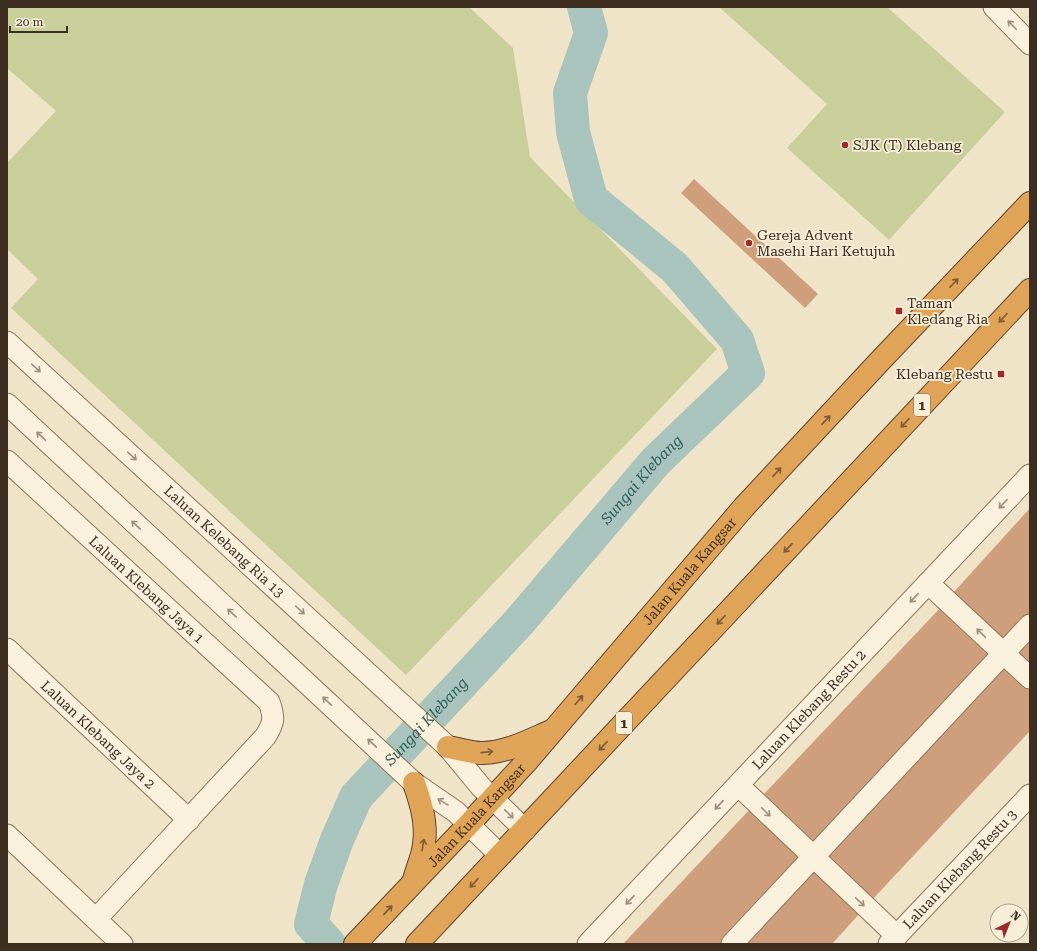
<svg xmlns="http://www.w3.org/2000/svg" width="1037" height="951" font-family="'Roboto Serif',serif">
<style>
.green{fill:#c9cf9b}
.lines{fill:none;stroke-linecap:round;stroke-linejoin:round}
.river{stroke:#a9c4bc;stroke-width:34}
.building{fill:#cf9f7d}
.minor-casing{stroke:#8d765c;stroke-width:23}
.highway-casing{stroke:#5b4430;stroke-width:24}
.minor{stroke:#faf1dc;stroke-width:21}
.highway{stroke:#e0a458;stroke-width:22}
.oneway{stroke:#9c907e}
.oneway2{stroke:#7e5d36}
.poi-dot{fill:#9e2a2b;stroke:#f7eed8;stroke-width:1.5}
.labels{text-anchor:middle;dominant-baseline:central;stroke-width:3.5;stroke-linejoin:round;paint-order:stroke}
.shield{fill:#f7eed8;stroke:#756857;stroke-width:1}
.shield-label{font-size:13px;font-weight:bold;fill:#3d2e20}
.poi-label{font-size:14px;fill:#3d2e20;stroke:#f7eed8;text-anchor:start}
.street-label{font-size:14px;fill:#3d2e20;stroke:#f7eed8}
.water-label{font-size:15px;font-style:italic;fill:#2f5d5a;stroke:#f7eed8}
</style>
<rect width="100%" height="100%" fill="#f0e4c8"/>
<path class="green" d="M7,7H469L513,48L530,157L717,349L406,675L11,308L38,279L7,249V163L56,111L7,68Z
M719,7H887L1005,112L889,240L787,148L827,104Z"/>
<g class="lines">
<path class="river" id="s1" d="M329,944L311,924L321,884L337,840L356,797L519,622L656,461L748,373L737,340L675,268L591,199L573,132L570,93L591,33L584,7"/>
</g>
<path class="building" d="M694,179L818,294L805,308L681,193Z
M1030,508V616L1005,643L953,593Z
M942,606L994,655L815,846L763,795Z
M1030,639V667L1016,654Z
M1005,666L1030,690V731L872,900L827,856Z
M752,807L804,857L723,944H623Z
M816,869L861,912L832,944H745Z"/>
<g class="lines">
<defs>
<g id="minor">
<path d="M994,7L1030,44"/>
<path id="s2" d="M7,342L448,747L481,787L525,830"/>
<path d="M7,404L414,783L456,812L500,855"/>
<path id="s3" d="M7,461L269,702C275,718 274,723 265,737L96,919"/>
<path d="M928,583L1030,678"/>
<path id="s4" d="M7,649L189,820"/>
<path d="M738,785L897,936"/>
<path d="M7,835L122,944"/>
<path id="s5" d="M588,944L1030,475"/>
<path d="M732,944L1030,625"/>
<path id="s6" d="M889,944L1030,795"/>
</g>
<g id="highway">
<path d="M448,747C460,749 471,753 482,753C506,753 530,740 551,731"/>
<path d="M414,880C417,868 423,856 424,844C427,823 421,803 414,783"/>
<path id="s7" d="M355,944L469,824L528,760L744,507L879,362L1030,203"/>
<path d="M417,944L1030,290"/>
</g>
</defs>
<use href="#minor" class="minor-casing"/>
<use href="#highway" class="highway-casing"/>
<use href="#minor" class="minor"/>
<use href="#highway" class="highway"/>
</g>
<defs><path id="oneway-shaft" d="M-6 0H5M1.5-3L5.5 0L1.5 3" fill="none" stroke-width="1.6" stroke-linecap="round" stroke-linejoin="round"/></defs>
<g class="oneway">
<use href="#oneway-shaft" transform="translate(1012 25) rotate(-134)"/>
<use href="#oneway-shaft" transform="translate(36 368) rotate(42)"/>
<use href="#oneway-shaft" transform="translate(41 436) rotate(-137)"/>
<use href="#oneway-shaft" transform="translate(132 456) rotate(42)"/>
<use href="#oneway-shaft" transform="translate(1003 504) rotate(133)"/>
<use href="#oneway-shaft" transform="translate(136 525) rotate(-137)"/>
<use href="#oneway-shaft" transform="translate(914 598) rotate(133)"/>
<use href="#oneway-shaft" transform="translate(300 610) rotate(42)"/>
<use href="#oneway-shaft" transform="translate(232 613) rotate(-137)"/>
<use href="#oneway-shaft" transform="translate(981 633) rotate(-136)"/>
<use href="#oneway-shaft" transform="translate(327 701) rotate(-137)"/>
<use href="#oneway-shaft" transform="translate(372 743) rotate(-137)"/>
<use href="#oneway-shaft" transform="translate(443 802) rotate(-148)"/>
<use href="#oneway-shaft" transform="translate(719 805) rotate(133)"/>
<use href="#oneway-shaft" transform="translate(766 812) rotate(44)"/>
<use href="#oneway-shaft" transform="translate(509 814) rotate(44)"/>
<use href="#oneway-shaft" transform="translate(630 900) rotate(133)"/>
<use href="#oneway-shaft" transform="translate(860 902) rotate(43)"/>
</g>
<g class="oneway2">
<use href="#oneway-shaft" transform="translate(954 283) rotate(-46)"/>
<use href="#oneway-shaft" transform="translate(1003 318) rotate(133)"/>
<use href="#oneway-shaft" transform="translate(826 420) rotate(-47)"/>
<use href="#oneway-shaft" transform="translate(905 423) rotate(133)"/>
<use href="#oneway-shaft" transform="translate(777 472) rotate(-47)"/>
<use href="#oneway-shaft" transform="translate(788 548) rotate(133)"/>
<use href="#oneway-shaft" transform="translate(721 620) rotate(133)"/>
<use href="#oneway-shaft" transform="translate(579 700) rotate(-50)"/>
<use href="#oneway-shaft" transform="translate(603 746) rotate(133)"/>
<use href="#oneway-shaft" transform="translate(487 752) rotate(-6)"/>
<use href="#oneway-shaft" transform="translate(423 845) rotate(-80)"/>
<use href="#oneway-shaft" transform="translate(474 883) rotate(133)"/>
<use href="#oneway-shaft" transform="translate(388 910) rotate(-47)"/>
</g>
<g class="poi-dot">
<circle cx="845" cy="145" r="4"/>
<circle cx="749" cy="243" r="4"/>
<rect x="895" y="307" width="8" height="8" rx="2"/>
<rect x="997" y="370" width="8" height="8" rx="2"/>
</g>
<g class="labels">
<g class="shield">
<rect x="914" y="394" width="16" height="22" rx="3"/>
<rect x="616" y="712" width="16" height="22" rx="3"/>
</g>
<g class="shield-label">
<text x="922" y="405">1</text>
<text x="624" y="723">1</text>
</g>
<g class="poi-label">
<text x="853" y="145">SJK (T) Klebang</text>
<text x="757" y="235">Gereja Advent<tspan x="757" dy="16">Masehi Hari Ketujuh</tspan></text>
<text x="907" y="303">Taman<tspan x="907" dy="16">Kledang Ria</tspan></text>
<text x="993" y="374" text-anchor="end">Klebang Restu</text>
</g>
<g class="street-label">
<text stroke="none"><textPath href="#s2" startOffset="295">Laluan Kelebang Ria 13</textPath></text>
<text stroke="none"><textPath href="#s7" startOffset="501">Jalan Kuala Kangsar</textPath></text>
<text stroke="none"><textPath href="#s3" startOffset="190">Laluan Klebang Jaya 1</textPath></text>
<text stroke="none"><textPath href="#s5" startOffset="322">Laluan Klebang Restu 2</textPath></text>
<text stroke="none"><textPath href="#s4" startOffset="125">Laluan Klebang Jaya 2</textPath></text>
<text stroke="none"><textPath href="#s7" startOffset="177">Jalan Kuala Kangsar</textPath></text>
<text stroke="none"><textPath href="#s6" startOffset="103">Laluan Klebang Restu 3</textPath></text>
</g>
<g class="water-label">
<text stroke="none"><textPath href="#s1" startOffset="589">Sungai Klebang</textPath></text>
<text stroke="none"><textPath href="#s1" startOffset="265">Sungai Klebang</textPath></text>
</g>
</g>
<rect width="1037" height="951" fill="none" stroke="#3d2e20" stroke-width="16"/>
<g transform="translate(1009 923) rotate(43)"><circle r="19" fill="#f7eed8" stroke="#ada18e"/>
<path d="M0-3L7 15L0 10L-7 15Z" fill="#9e2a2b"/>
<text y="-6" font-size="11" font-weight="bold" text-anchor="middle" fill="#3d2e20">N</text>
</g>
<path d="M10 26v6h57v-6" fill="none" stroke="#3d2e20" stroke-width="2"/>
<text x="16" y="26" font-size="12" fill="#3d2e20" stroke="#f7eed8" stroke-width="3" paint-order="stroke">20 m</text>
</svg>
